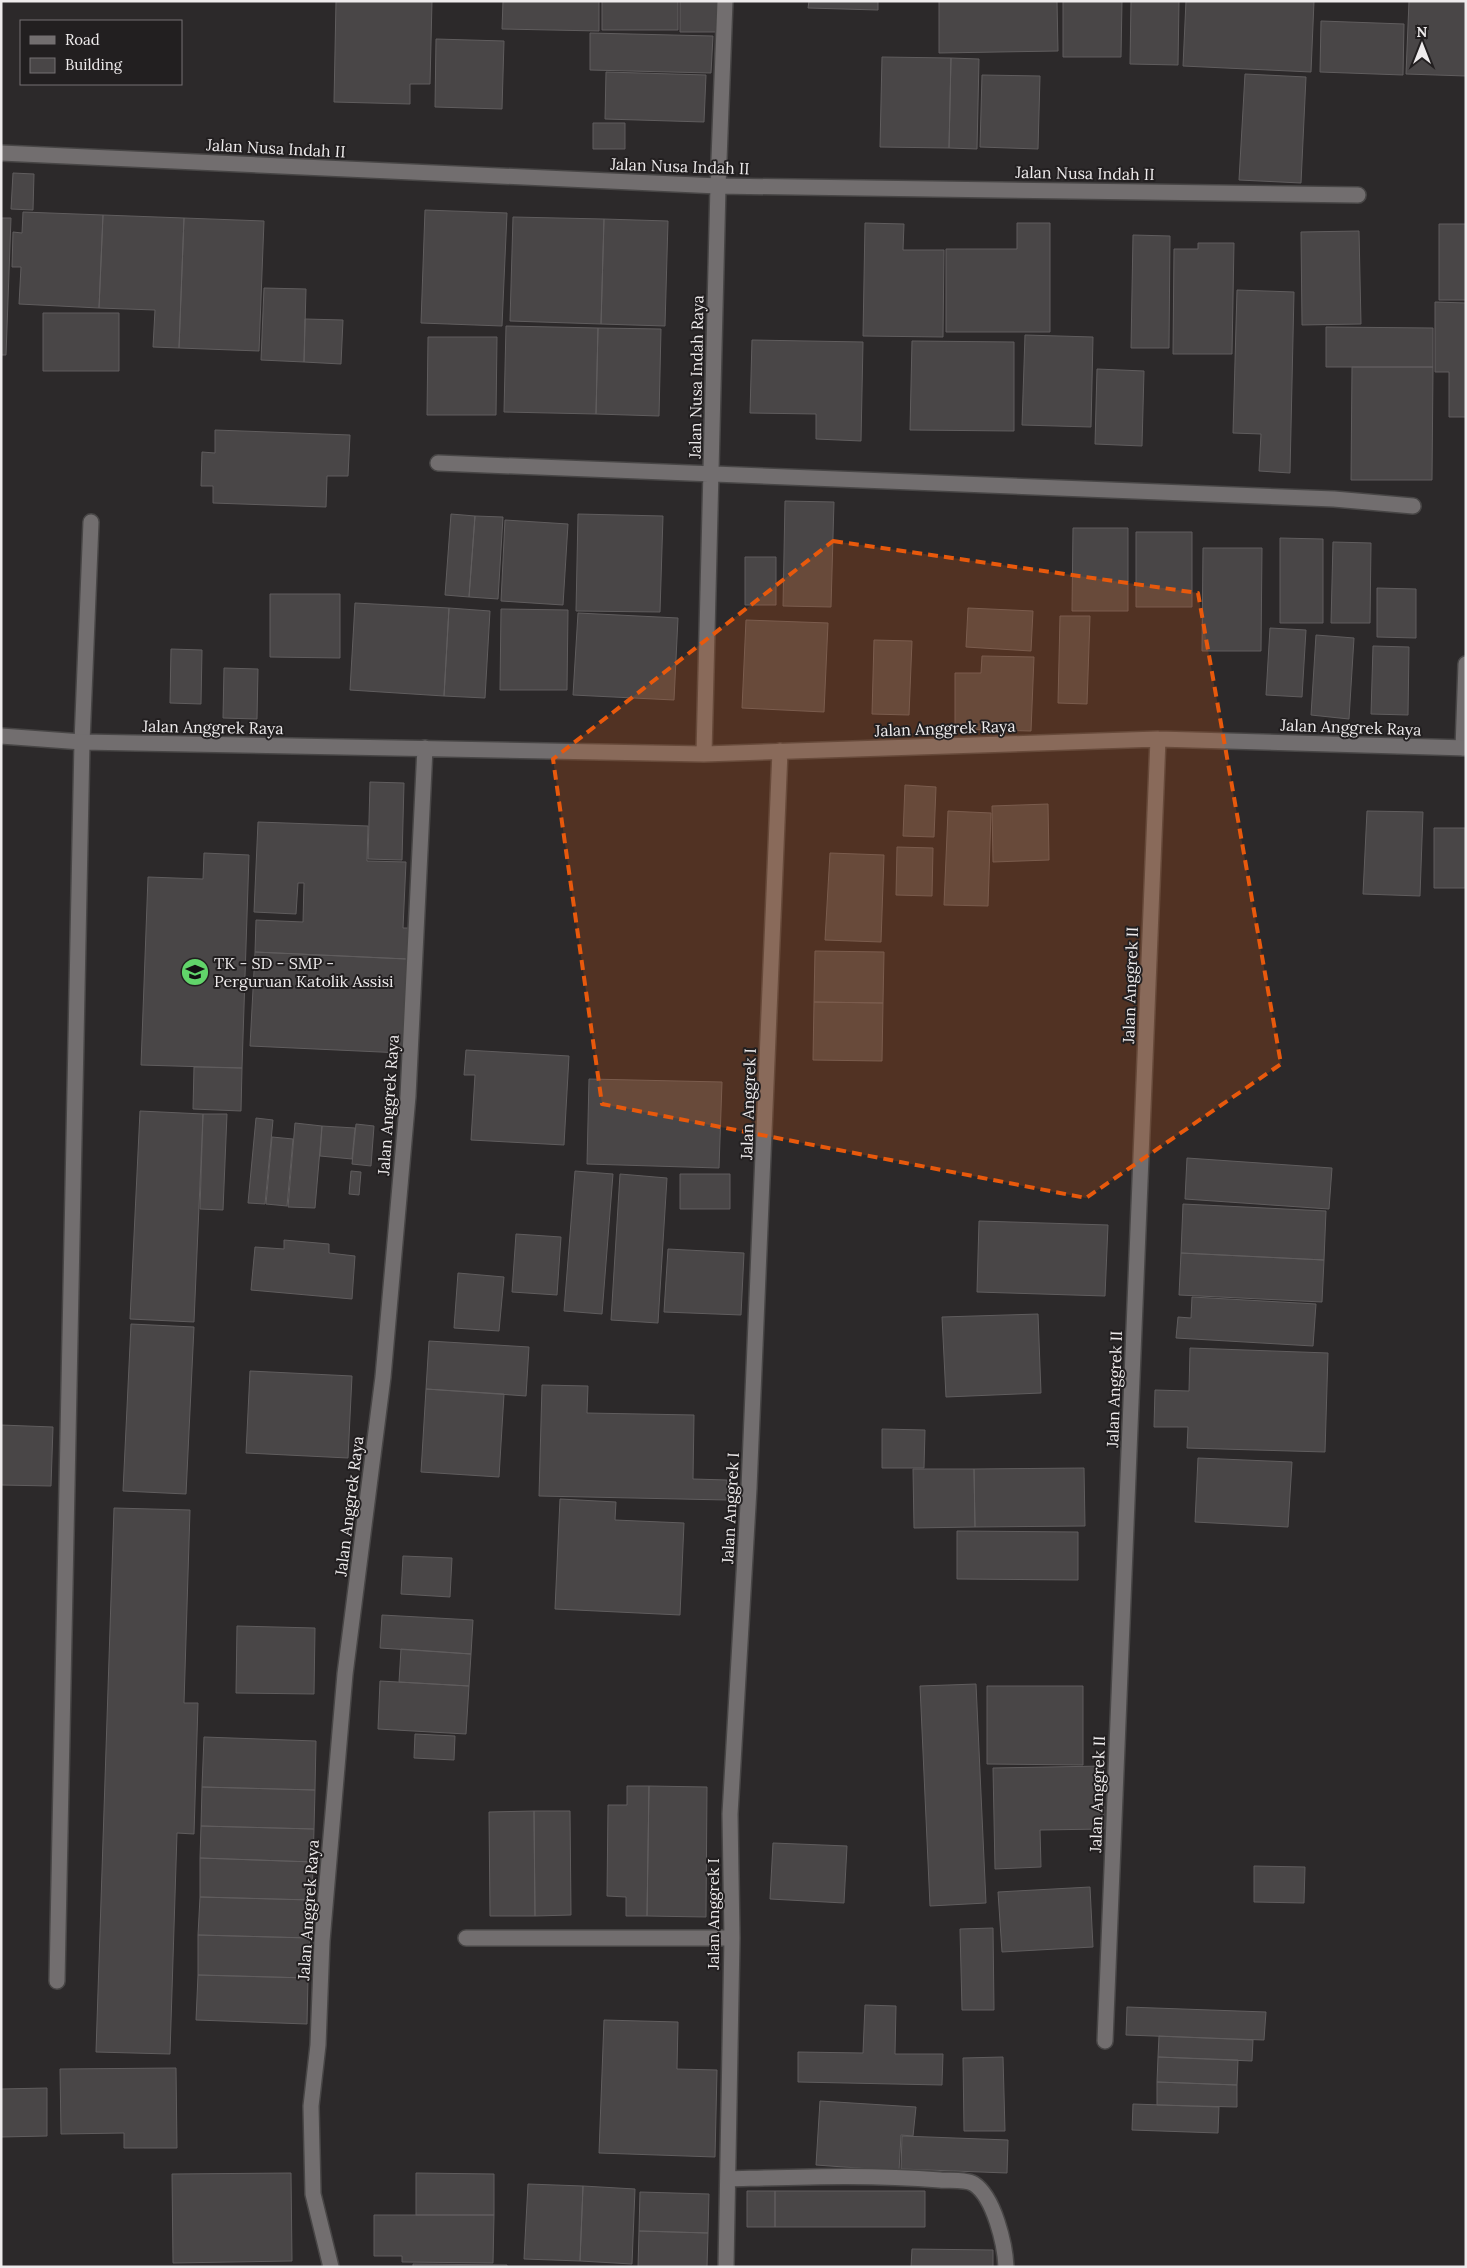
<svg xmlns="http://www.w3.org/2000/svg" width="1467" height="2268" font-family="Lora,serif">
<style>
.building{fill:#494647;stroke:#605d5e}
.lines{fill:none;stroke-linecap:round;stroke-linejoin:round}
.lane-casing{stroke:#484646;stroke-width:18}
.street-casing{stroke:#484646;stroke-width:18}
.lane{stroke:#726e6f;stroke-width:15}
.street{stroke:#726e6f;stroke-width:15}
.marked{fill:#e8590c;fill-opacity:0.2;stroke:#e8590c;stroke-width:4;stroke-dasharray:10 6;stroke-linejoin:round}
.labels{text-anchor:middle;dominant-baseline:central;stroke-width:4;stroke-linejoin:round;paint-order:stroke}
.street-label{font-size:16px;fill:#eeebec;stroke:#221f20}
.poi-label{font-size:16px;fill:#eeebec;stroke:#221f20;text-anchor:start}
</style>
<rect width="100%" height="100%" fill="#2c292a"/>
<path class="building" d="M336,1H432L430,84H410V104L334,102Z
M503,1H599V31L502,29Z
M602,1H678V30H602Z
M680,1H723V32H680Z
M809,1H878V10L808,8Z
M939,1H1057L1058,51L939,53Z
M1063,1H1122L1121,57H1063Z
M1131,1H1179L1178,65L1130,64Z
M1186,1H1314L1311,72L1183,66Z
M1409,1H1466V76L1406,74Z
M1321,21L1404,24L1403,75L1320,72Z
M590,33L713,36L711,73L590,70Z
M436,39L504,41L502,109L435,107Z
M882,57L951,58L949,148L880,147Z
M951,58L979,59L977,149L949,148Z
M606,72L706,75L704,122L605,119Z
M1245,74L1306,77L1301,183L1239,180Z
M982,75L1040,76L1038,149L980,147Z
M593,123H625V149H593Z
M13,173L34,174L33,210L11,209Z
M425,210L507,213L502,326L421,323Z
M23,212L103,215L99,308L19,304L21,267H12L13,232L22,233Z
M103,215L184,218L179,348L153,347L155,310L99,308Z
M513,217L604,219L601,324L510,321Z
M1,218H11L6,355H1Z
M184,218L264,221L259,351L179,348Z
M604,219L668,221L665,326L601,324Z
M865,223L904,224L903,250H944L943,337L863,336Z
M1017,223H1050V332H946V249H1017Z
M1439,224H1466V300H1439Z
M1359,231L1361,324L1302,325L1301,232Z
M1133,235L1170,236L1169,348H1131Z
M1198,243H1234L1232,354H1173L1174,249H1198Z
M264,288L306,289L304,362L261,360Z
M1237,290L1294,292L1290,473L1259,471L1261,434L1233,433Z
M1435,302L1466,303V417H1449V372H1435Z
M43,313H119V371H43Z
M305,319L343,320L341,364L304,362Z
M506,326L598,328L596,414L504,412Z
M1326,327L1433,328V367H1326Z
M598,328L661,329L659,416L596,414Z
M1025,335L1093,337L1091,427L1022,425Z
M428,337H497L496,415H427Z
M752,340L863,342L861,441L816,439V414L750,413Z
M912,341L1014,342V431L910,430Z
M1352,367H1433L1432,480H1351Z
M1097,369L1144,371L1142,446L1095,444Z
M215,430L350,435L348,476H327L326,507L213,503V486H201L202,452L215,453Z
M785,501L834,502L831,607L783,606Z
M451,514L475,516L469,597L445,595Z
M578,514L663,516L660,612L576,611Z
M475,516L503,517L498,599L469,597Z
M505,520L568,524L563,605L501,601Z
M1073,528H1128V611H1072Z
M1136,532H1192V607H1136Z
M1280,538L1323,539V623H1280Z
M1333,542L1371,543L1370,623H1331Z
M1203,548H1262L1261,651H1202Z
M745,557H776V605H745Z
M1377,588L1416,589V638L1377,637Z
M270,594H340V658L270,657Z
M355,603L449,608L444,696L350,690Z
M449,608L490,611L485,698L444,696Z
M968,608L1033,611L1031,651L966,647Z
M501,609L568,610L567,690H500Z
M578,613L678,618L674,700L573,695Z
M1060,616H1090L1087,704L1058,703Z
M746,620L828,623L824,712L742,708Z
M1270,628L1306,630L1302,697L1266,695Z
M1316,635L1354,638L1349,719L1311,715Z
M874,640L912,641L909,715L872,714Z
M1373,646L1409,647L1408,715L1371,714Z
M171,649L202,650L201,704L170,703Z
M982,656L1034,657L1031,731L955,729V673H981Z
M224,668L258,669L257,719L223,718Z
M370,782L404,783L402,860L368,859Z
M905,785L936,787L934,837L903,836Z
M1048,804L1049,860L993,862L992,806Z
M948,811L991,813L988,906L944,905Z
M1367,811L1423,812L1420,896L1363,894Z
M258,822L368,826L367,861L406,862L403,928H408L407,959L255,952L256,920L303,922L304,883H298L296,914L254,912Z
M1434,828H1465V888H1434Z
M897,847L933,848L932,896L896,895Z
M204,853L249,855L242,1068L141,1065L148,877L203,879Z
M830,853L884,855L881,942L825,940Z
M815,951L884,952L883,1003L814,1002Z
M255,952L407,959L402,1053L250,1046Z
M814,1002L883,1003L882,1061L813,1060Z
M466,1050L569,1056L564,1145L471,1140L475,1075H464Z
M194,1067L242,1068L241,1111L193,1109Z
M589,1079L722,1082L719,1168L587,1164Z
M140,1111L203,1114L194,1322L130,1319Z
M203,1114H227L223,1210L200,1209Z
M256,1118L273,1120L265,1204L248,1203Z
M295,1123L322,1126L315,1208L288,1207Z
M356,1124L374,1126L371,1166L352,1164Z
M322,1126L355,1128L352,1159L320,1156Z
M272,1137L293,1139L287,1206L266,1204Z
M1187,1158L1332,1168L1329,1209L1185,1199Z
M351,1171L361,1172L359,1195L349,1194Z
M575,1171L613,1174L602,1314L564,1311Z
M620,1174L667,1178L658,1323L611,1320Z
M680,1174H730V1209H680Z
M1183,1204L1326,1211L1324,1260L1181,1253Z
M979,1221L1108,1225L1105,1296L977,1292Z
M516,1234L561,1237L557,1295L512,1292Z
M284,1240L329,1244V1253L355,1256L352,1299L251,1290L255,1247L284,1249Z
M668,1249L744,1253L741,1315L664,1312Z
M1181,1253L1324,1260L1322,1302L1179,1295Z
M458,1273L504,1277L499,1331L454,1328Z
M1192,1297L1316,1304L1313,1346L1176,1338L1178,1317L1191,1318Z
M1038,1314L1041,1393L946,1397L942,1317Z
M131,1324L194,1327L186,1494L123,1491Z
M429,1341L529,1347L526,1396L426,1389Z
M1190,1348L1328,1353L1325,1452L1187,1448L1188,1427H1154L1155,1390L1189,1391Z
M250,1371L352,1376L348,1458L246,1453Z
M542,1385L588,1386L587,1413L694,1415L693,1479L727,1480V1500L539,1496Z
M426,1389L504,1394L499,1477L421,1472Z
M1,1425L53,1427L51,1486L1,1485Z
M882,1429L925,1430L924,1468H882Z
M1198,1458L1292,1462L1288,1527L1195,1522Z
M1084,1468L1085,1526L975,1527L974,1469Z
M913,1469H974L975,1527L914,1528Z
M560,1499L616,1502L615,1520L684,1523L680,1615L555,1609Z
M114,1508L190,1510L184,1703H198L194,1834L177,1833L170,2054L96,2052Z
M957,1531L1078,1532V1580L957,1579Z
M403,1556L452,1558L450,1597L401,1594Z
M382,1615L473,1620L471,1654L380,1648Z
M237,1626L315,1628L314,1694L236,1693Z
M401,1649L471,1654L469,1686L399,1682Z
M380,1681L469,1686L466,1734L378,1729Z
M976,1684L986,1903L930,1906L920,1686Z
M987,1686H1083V1765L987,1764Z
M415,1734L455,1736L454,1760L414,1758Z
M204,1737L316,1741L315,1790L202,1787Z
M1104,1766V1829L1040,1830L1041,1867L995,1869L993,1768Z
M627,1786H649L647,1916H626V1897L607,1896L608,1805H627Z
M649,1786L707,1787L706,1917L647,1916Z
M202,1787L315,1790L314,1829L201,1826Z
M534,1811L535,1916H490L489,1812Z
M534,1811H570L571,1915L535,1916Z
M201,1826L314,1829L313,1862L200,1858Z
M773,1843L847,1846L844,1903L770,1899Z
M200,1858L313,1862L312,1900L200,1897Z
M1254,1866L1305,1867L1304,1903L1254,1902Z
M1090,1887L1093,1947L1002,1952L998,1892Z
M200,1897L310,1900V1938L198,1935Z
M993,1928L994,2010H962L960,1929Z
M198,1935L310,1938L308,1978L198,1975Z
M198,1975L308,1978L307,2024L196,2020Z
M865,2005L896,2006L895,2054H943L942,2085L798,2082V2052L863,2053Z
M1127,2007L1266,2012L1264,2040L1126,2035Z
M604,2020L678,2022L677,2069L717,2070L715,2157L599,2153Z
M1159,2036L1253,2040L1252,2061L1158,2057Z
M1003,2057L1005,2131H964L963,2058Z
M1158,2057L1238,2060L1237,2085L1157,2082Z
M176,2068L177,2148H124V2133L61,2134L60,2069Z
M1157,2082L1237,2085V2107L1157,2105Z
M47,2088V2136L1,2137V2089Z
M820,2101L916,2107L913,2136L901,2135L899,2171L816,2165Z
M1133,2104L1219,2107L1218,2133L1132,2130Z
M902,2136L1008,2140L1007,2173L901,2169Z
M291,2173L292,2261L173,2263L172,2174Z
M416,2173L494,2174V2215H416Z
M528,2184L583,2186L580,2261L524,2259Z
M583,2186L635,2189L632,2264L580,2261Z
M747,2191H775V2227H747Z
M775,2191H925V2227H775Z
M640,2192L709,2194L708,2233L639,2231Z
M374,2215H494L493,2263L402,2262V2256H374Z
M639,2231L708,2233L707,2267H638Z
M912,2249L993,2250V2267H911Z
M413,2264L507,2265V2267H413Z"/>
<g class="lines">
<defs>
<path id="lane" d="M82,742L91,522
M1463,748L1466,664"/>
<path id="street" d="M1,153L718,186L1358,195
M438,463L1334,499L1413,506
M1,736L82,742L704,754L1158,739L1466,748
M704,754L718,186L725,1
M466,1938H732
M57,1981L82,742
M1105,2041L1158,739
M728,2179C799,2177 869,2174 940,2180C950,2181 966,2179 974,2184C994,2197 1005,2244 1006,2267
M331,2267L313,2194L311,2106L318,2045L322,1941L345,1674L383,1377L408,1096L425,748
M726,2267L732,1938L730,1814L749,1488L780,751"/>
</defs>
<use href="#lane" class="lane-casing"/>
<use href="#street" class="street-casing"/>
<use href="#lane" class="lane"/>
<use href="#street" class="street"/>
</g>
<path class="marked" d="M833,541L1198,593L1281,1064L1086,1198L602,1104L553,759Z"/>
<defs>
<symbol id="school-disc" viewBox="-11 -11 22 22"><circle r="9.5" fill="#61d46a" stroke="#221f20"/><path d="M0-5L7-2L0 1L-7-2ZM-4 1L0 2.5L4 1V4Q0 6-4 4Z" fill="#111"/></symbol>
</defs>
<g fill-rule="evenodd">
<use href="#school-disc" x="179" y="956" width="32" height="32"/>
</g>
<g class="labels">
<g class="street-label">
<text transform="translate(276 148) rotate(3)">Jalan Nusa Indah II</text>
<text transform="translate(680 166) rotate(2)">Jalan Nusa Indah II</text>
<text transform="translate(1085 173) rotate(1)">Jalan Nusa Indah II</text>
<text transform="translate(696 377) rotate(-89)">Jalan Nusa Indah Raya</text>
<text transform="translate(213 727) rotate(1)">Jalan Anggrek Raya</text>
<text transform="translate(1351 727) rotate(2)">Jalan Anggrek Raya</text>
<text transform="translate(945 728) rotate(-2)">Jalan Anggrek Raya</text>
<text transform="translate(1130 985) rotate(-88)">Jalan Anggrek II</text>
<text transform="translate(748 1104) rotate(-88)">Jalan Anggrek I</text>
<text transform="translate(388 1105) rotate(-86)">Jalan Anggrek Raya</text>
<text transform="translate(1114 1389) rotate(-88)">Jalan Anggrek II</text>
<text transform="translate(349 1506) rotate(-83)">Jalan Anggrek Raya</text>
<text transform="translate(730 1508) rotate(-87)">Jalan Anggrek I</text>
<text transform="translate(1097 1794) rotate(-88)">Jalan Anggrek II</text>
<text transform="translate(308 1910) rotate(-86)">Jalan Anggrek Raya</text>
<text transform="translate(713 1914) rotate(-90)">Jalan Anggrek I</text>
</g>
<g class="poi-label">
<text x="214" y="963">TK - SD - SMP -<tspan x="214" dy="18">Perguruan Katolik Assisi</tspan></text>
</g>
</g>
<rect width="1467" height="2268" fill="none" stroke="#eeebec" stroke-width="5"/>
<rect x="20" y="20" width="162" height="65" fill="#221f20" stroke="#747172"/>
<rect x="30" y="36" width="25" height="8" fill="#726e6f" stroke="#747172"/>
<text x="65" y="45" font-size="15" fill="#eeebec">Road</text>
<rect x="30" y="58" width="25" height="15" fill="#494647" stroke="#747172"/>
<text x="65" y="70" font-size="15" fill="#eeebec">Building</text>
<g transform="translate(1422 45)" stroke="#221f20" stroke-width="4" paint-order="stroke">
<path d="M0-4L9 19L0 12L-9 19Z" fill="#eeebec"/>
<text y="-8" font-size="14" font-weight="bold" text-anchor="middle" fill="#eeebec">N</text>
</g>
</svg>
